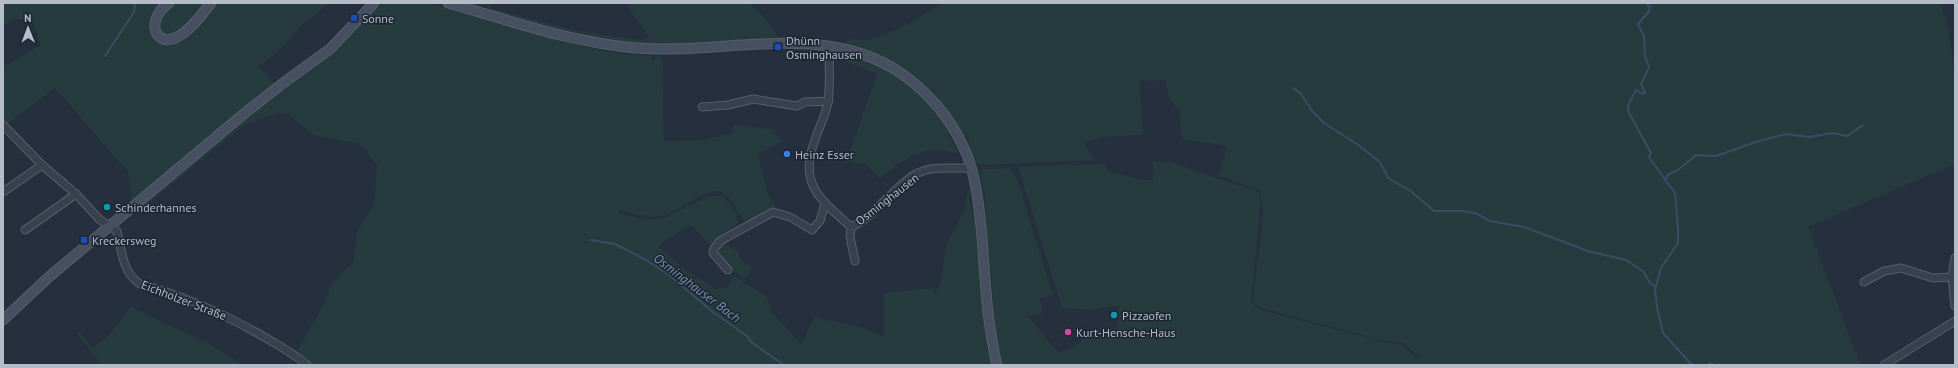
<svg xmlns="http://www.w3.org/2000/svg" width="1958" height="368" font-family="'PT Sans',sans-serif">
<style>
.green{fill:#263b3e}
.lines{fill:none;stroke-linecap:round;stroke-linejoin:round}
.stream{stroke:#3a4c65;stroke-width:2}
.street-casing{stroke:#565f6b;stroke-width:9}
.secondary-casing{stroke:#565f6b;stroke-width:11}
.street{stroke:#38414d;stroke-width:7}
.secondary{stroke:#475060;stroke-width:9}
.transit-dot{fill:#1a4fb4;stroke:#1d2632;stroke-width:1.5}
.shop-dot{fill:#3f7fe0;stroke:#1d2632;stroke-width:1.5}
.culture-dot{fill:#0f9aa8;stroke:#1d2632;stroke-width:1.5}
.hotel-dot{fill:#d1479c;stroke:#1d2632;stroke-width:1.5}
.labels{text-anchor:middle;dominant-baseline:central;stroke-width:3;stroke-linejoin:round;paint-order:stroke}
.poi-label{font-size:12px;fill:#b4bcc8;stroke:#1d2632;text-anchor:start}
.street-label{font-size:12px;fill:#b4bcc8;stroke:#1d2632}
.water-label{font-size:13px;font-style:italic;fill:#7c92af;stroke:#1d2632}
</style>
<rect width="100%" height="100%" fill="#252f3d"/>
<path class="green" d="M3,3H330L299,28L278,52L259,66L276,85L132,202L128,172L55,88L5,126L3,124V67L41,45L31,18L13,20L3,27Z
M385,3H427L589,48L617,53L651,56V60H654L655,56H660L663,62L664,141L702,140L733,133V125L771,129L783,141L758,155L767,192L777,210L746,223L729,198L719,191C696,192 678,215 655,217C644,217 631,213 621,210L618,213C630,216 646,221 658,219C678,216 706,190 724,197L736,213L738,223L726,233L711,251L708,252L711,245L691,225L664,241L659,247L686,270L716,289L728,287L734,275L736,277L768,298L770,310L801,344L814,317L860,327L884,336V293L933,288L934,295L941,283L946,245L964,210L969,186L970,196L969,199L974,217L976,233L985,335L992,365H312L297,351L325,302L330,287L342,272L353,263L357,231L374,205L377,166L366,150L356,143L313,135L288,114L277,113L243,126L139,211V209L152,195L372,11Z
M485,3H492L490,8L577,31L642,40L649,37L625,3H753L751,5L765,18L780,40L689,45L632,44L590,37L490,11Z
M942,3H1940C1958,47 1955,116 1955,164L1808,227L1861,365H1003L996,333L984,192L979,171L983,169L1009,168L1016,176L1053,295L1039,299L1043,313L1028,316L1053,346L1061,353L1080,343L1084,330L1118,329L1119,305L1091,310L1062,308L1018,167L1106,164L1107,171L1141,180H1153V162H1171L1258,192L1261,201L1251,303L1261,310L1380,341L1402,345L1418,359L1420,358L1403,343L1379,340L1262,308L1253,302C1253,269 1270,219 1259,190L1219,176L1227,146L1182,139L1179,110L1169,99L1165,80L1140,81L1143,135L1102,137L1084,143L1094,160L982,165L976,163L967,136L962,135C953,122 946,106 935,94C911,67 879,54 845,45L848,39L869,40L901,28Z
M847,52C872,62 897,72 918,90C932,101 943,120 953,134H948L960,153C952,153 944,150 935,150C914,151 896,165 880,179L865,164L846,162L877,74L839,59L834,60C835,53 841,53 847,52Z
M723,242L738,251L740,259L752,268L745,279L728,268L716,254Z
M131,307L207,343L245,365H102L76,333H80L93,348L110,334Z"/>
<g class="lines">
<path class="stream" d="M1646,3L1650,7L1649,11L1638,24L1644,36L1645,56L1649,67L1641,84L1645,93L1642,94L1636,90L1628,106V111L1651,153L1649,157L1675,193L1678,228V243L1661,268L1655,290L1657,307L1663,333L1692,365
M105,56L134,12L135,3
M1293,88L1301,94L1312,111L1324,123L1357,144L1380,162L1388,178L1412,192L1434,211H1462L1475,213L1490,221L1524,227L1588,251L1626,260L1643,271L1650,283L1656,287
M1666,180L1667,175L1678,170L1696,155L1716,156L1759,141L1786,134L1809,137L1833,133L1847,136L1863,125
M591,240L615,244L646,260L669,275L713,312L747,336L751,342L784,365
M1708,365L1710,363L1714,365"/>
<defs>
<path id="street" d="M830,46C828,65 831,84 828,102C826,115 819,127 815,140C798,184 820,199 851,227C875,217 893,187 916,174C931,165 955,169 972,168
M702,107L728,105L753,99L797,106L805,102L829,101
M3,125L42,165L76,194L99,219L117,231C122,251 122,272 140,284C186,296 226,315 266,338C281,347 295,354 307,365
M3,192L42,165
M851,227L850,237L855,261
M25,230L76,194
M1955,258L1952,277L1955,306
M728,270L713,253L714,249L720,241L773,212L790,217L812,230L820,221L825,204
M1864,282L1884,271L1901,268L1933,278L1952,277
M1884,365L1955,321"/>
<path id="secondary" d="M169,3C144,20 155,50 179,36C192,29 202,14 211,3
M448,3C508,20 573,43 636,48C728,56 835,16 914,83C938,103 955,126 967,155C977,181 979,209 982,236C985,279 987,323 997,365
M3,320L50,276L240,117L283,83L330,49L374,3"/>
</defs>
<use href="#street" class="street-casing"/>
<use href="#secondary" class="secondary-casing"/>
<use href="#street" class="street"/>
<use href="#secondary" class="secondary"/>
</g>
<g class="transit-dot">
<rect x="350" y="14" width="8" height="8" rx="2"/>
<rect x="774" y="43" width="8" height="8" rx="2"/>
<rect x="80" y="236" width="8" height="8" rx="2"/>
</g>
<circle class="shop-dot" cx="787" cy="154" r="4"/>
<g class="culture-dot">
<circle cx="107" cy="207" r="4"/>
<circle cx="1114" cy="315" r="4"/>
</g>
<circle class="hotel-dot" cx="1068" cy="332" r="4"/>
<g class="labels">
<g class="poi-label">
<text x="362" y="18">Sonne</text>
<text x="786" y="40">Dhünn<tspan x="786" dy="14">Osminghausen</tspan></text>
<text x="795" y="154">Heinz Esser</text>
<text x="115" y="207">Schinderhannes</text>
<text x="92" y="240">Kreckersweg</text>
<text x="1122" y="315">Pizzaofen</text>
<text x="1076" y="332">Kurt-Hensche-Haus</text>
</g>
<g class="street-label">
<text transform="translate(887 199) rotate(-38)">Osminghausen</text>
<text transform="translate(184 300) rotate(21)">Eichholzer Straße</text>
</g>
<g class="water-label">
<text transform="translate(697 288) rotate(37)">Osminghauser Bach</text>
</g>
</g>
<rect width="1958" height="368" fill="none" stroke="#b4bcc8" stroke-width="8"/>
<g transform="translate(28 28) rotate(359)" stroke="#1d2632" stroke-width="3" paint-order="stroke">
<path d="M0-3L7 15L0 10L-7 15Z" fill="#b4bcc8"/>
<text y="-6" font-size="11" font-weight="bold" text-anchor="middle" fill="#b4bcc8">N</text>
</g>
</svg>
